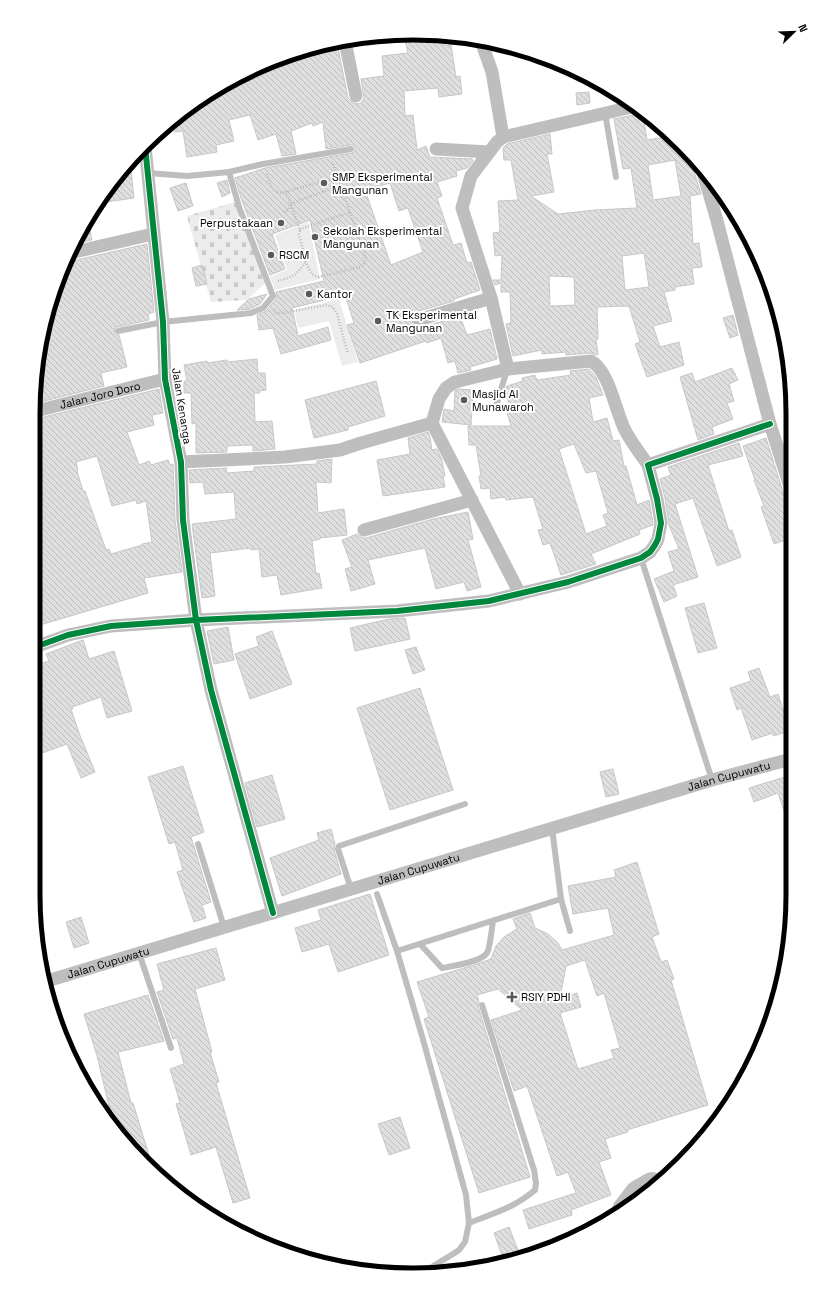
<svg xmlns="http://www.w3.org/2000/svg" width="826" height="1308" font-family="'Space Grotesk',sans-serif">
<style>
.green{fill:#ececec}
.cemetery{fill:url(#cemetery-stones)}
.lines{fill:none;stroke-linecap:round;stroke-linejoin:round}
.river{stroke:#bfbfbf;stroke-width:26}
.building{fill:url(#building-back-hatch);stroke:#c7c7c7;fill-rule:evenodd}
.path{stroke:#b9b9b9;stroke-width:2.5;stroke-dasharray:1 2;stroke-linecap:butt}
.lane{stroke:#bebebe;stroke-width:6}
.street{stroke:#bebebe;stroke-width:13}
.cycleway-casing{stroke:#fff;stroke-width:8}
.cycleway{stroke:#00873e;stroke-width:6}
.poi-dot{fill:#595959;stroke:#fff;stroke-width:1.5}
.labels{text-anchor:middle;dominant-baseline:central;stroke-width:4;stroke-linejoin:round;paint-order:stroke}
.poi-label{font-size:11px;fill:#000;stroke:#fff;text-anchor:start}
.street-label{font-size:11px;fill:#000;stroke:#fff}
.rim{fill:none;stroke:#000;stroke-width:5}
</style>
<defs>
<pattern id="cemetery-stones" width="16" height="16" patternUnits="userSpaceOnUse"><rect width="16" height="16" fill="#ececec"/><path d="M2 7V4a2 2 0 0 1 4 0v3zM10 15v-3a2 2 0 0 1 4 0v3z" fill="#c9c9c9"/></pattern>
<pattern id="building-back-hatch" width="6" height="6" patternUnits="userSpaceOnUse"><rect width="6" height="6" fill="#dfdfdf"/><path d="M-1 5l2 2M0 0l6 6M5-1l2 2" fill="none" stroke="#bebebe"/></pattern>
</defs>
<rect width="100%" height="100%" fill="#fff"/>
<path class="green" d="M308,222L320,279L275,290L270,277L287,270L275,235Z
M339,299L358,362L342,366L329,321L298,328L294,310Z"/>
<path class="cemetery" d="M235,202L266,282L247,300L211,302L187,216Z"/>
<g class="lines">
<path class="river" d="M625,1210L638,1193L652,1185"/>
</g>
<path class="building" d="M438,34H442L445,46L451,45L456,77L460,76L462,94L439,97L438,88L404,91L405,116L413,115L417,150L426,146L430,157L472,159L473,161L467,168L456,171L457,176L437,182L442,196L437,198L453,245L461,243L467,263L471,262L480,290L454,299V301L415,312L410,318V322L413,326L420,328L460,316L467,335L490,329L497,359L470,367L471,370L458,373L455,361L448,363L441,338L427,343L426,341L360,363L347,325L354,323L345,295L292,308L298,336L328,327L331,340L281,354L273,328L259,330L257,315L266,311L276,299L277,296L276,292L324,281L310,220L272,234L285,269L270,275L241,198L235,178L265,168L352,153L355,151V148L353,145H350L326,149L323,122L313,126L312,123L291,131L296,154L282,156L276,134L258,140L250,115L229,120L234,141L216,145L217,152L187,157L183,131L175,132L173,120L223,84L236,78L262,69L261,67L282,57L283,59L303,52L337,43L348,98L353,103L358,104L362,102L364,98L361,79L384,76L382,56L408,53L404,35ZM390,183L399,211L408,208L423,252L391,265L365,190Z
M589,92L590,103L577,105L576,93Z
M643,113L647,140L671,136L696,160L693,164V168L701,194L690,196L693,244L699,243L702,267L692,268L694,284L675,287V290L664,292L672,321L653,326L660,347L679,342L684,365L647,377L635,344L640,342L629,306L597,307L598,339H596L598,355L590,353L566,355V352L542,354V350L513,356L506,324L511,323L510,292H501V283L495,285L493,280H501L502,255L495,256L493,233L500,232L498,201L518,200L511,160H504L503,148L507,144L550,134L552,154H547L554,192L531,196L558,214L595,210L637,208L631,168L623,169L614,119ZM675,160L681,196L653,200L648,165ZM644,253L649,287L625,290L622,256ZM549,276L574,277L575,305L550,306Z
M130,162L134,198L99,203L112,181Z
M227,180L230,193L222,197L217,183Z
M186,183L193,206L178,211L170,188Z
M88,222L92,240L76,243L85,228Z
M147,244L154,312L148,314L149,320L117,327L114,330L115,334L119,335L127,367L101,373L104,386L36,403V364L62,267L66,260L72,261Z
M202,265L207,284L196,286L192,268Z
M267,294L260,304L250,309L237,310L249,299Z
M733,315L738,335L730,338L723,318Z
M257,359L258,373H265L266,390L259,391L260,393H254L255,422L272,421L275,449L253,451V445L227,446V452L196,453V423L192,424L191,393H184V381H187L184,365L207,361V363L227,360V362Z
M732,368L738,380L729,384L734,401L727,403L733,419L712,427L714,434L698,440L680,377L692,373L695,382Z
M589,369L596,377L603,395L589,398L593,422L607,418L613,441L619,440L624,466H626L637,505L649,500L653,523V525L639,530L640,534L591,554L596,564L561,575L550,543L543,545L538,530L543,529L533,497L506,500L505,497L491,499L490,488L481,489L479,476H481L476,445H469L468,426H511L507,412L511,411L505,390L507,386L523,381L522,378L535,375L537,380L571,375L570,371ZM574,444L586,473L596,471L608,513L603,515L607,526L586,534L559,449Z
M376,381L385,416L348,427V430L314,438L305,400Z
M159,389L163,413L152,415L154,425L127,432L139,465L149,461L151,465L168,460L170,465L173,464L175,520L182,572L144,578L148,593L40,625L35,605L36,419ZM97,456L112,506L136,500L137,504L146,501L152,542L142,544V545L111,554L109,549L106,550L85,491H83L77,471L78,470L76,462Z
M458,389L473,390L471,425L442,422L444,409L454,411L455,391Z
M428,432L430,437L432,450L437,449L442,460L445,476L443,477L445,487L383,496L377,460L410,454L408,438Z
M766,438L784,495L788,500L792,511V538L774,544L761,507L764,506L754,480H755L743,446Z
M739,443L743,456L708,465L729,531L732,530L741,557L717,566L693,498L675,504L698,577L673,585L677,596L664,602L654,579L674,571L668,552L679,549L669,525L665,498L660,479L671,475L668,467Z
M332,459L331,483L316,482L318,513L344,509L347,535L320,538V539L312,541L316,574L319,573L322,588L281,595L277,575L262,577L259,549L251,550V548L210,553L215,596L202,598L192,524L236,519L234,492L205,494L203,482L190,483L189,470L227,468L226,473L254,471V467L317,464V461Z
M468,512L473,539L468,540L481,587L467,591L464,582L436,589L425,548L368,560L375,584L351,591L345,569L352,567L342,540L357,534L362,538H366L433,519Z
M704,603L717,648L698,653L685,608Z
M405,618L410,639L355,651L350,628L389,619Z
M228,627L234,660L214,664L207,631Z
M272,631L292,684L250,699L235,654L259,646L256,637Z
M83,640L89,659L114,651L132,711L107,718L101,697L72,707L73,709H71L79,733L95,772L81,778L67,744L34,756V666L49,661L46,654Z
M416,647L425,670L413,674L405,650Z
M759,668L770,697L778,694L790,731L773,736V733L752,740L741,708L737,710L730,688L751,681L748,672Z
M420,688L453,790L390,810L357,708Z
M183,766L204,832L191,837L211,902L202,905L206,918L194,922L177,872L183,870L175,842L169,844L148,777Z
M613,769L619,794L606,797L600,772Z
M272,775L285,819L257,827L245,783Z
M785,777L790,797V816L786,817L778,793L754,802L749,788Z
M331,829L335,844L334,850L341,874L282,896L270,858L319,840L317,833Z
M637,862L659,934L652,937L661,962L667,960L674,979L671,980L708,1105L627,1130L628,1132L605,1139L611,1158L599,1162L611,1195L571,1210L572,1215L529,1229L523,1210L576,1193L568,1172L557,1176L527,1086L514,1091L491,1020L522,1010L498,989L477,995L479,1002L478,1006L530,1177L479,1193L424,1019L429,1017L417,982L474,965L491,959L496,946L504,937L517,929L513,919L530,913L535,928L548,934L558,943L562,950L614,935L608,908L573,914L568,886L616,877L614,870ZM585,960L597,996L604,993L620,1048L611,1050L614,1058L578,1069L560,1013L581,1007L577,993L560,998L566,966Z
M370,894L389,955L338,972L329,944L302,952L295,928L321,920L318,910Z
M81,917L89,943L74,948L66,922Z
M216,948L225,980L195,989L212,1052H210L219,1082L216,1083L250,1198L233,1203L216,1147L191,1155L176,1104L180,1103L170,1069L184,1064L177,1038L173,1039L157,992L164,990L157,964Z
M148,995L164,1041L118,1052L131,1103H133L152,1165L113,1123L97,1056L84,1014Z
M400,1117L410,1148L389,1155L378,1124Z
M509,1227L519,1253L503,1258L494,1233Z"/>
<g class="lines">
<path class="path" d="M267,174C269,182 271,191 281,193L338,177
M284,212L289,209L290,204L341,185
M300,230L303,228L351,212
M306,261C308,268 311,276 319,277L360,267L364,264L366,258L332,162
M278,281C293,277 297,275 306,261L299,234L300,230L286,191
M274,310L276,313H283L326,305L333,307L337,314L348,354"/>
<path class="lane" d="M605,113L616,177
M148,173L187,176L229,172L263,164L351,149
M118,331L163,322L251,313L263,308L273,296L239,207L229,172
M496,406L507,370
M641,558L712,780
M552,828L561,899L570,931
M198,844L224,927
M351,889L338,849L339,846L465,804
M377,894L397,951L422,1036L466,1195L469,1223L465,1242L459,1250L453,1254L420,1274
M420,944L442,968C453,966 481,962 487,953C490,948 492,927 493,921
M397,951L561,899
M139,953L171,1048
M469,1223C494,1213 514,1208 535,1190L536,1183L534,1170L482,1005"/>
<g class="street">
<path d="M345,41L356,96"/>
<path d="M481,41L492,72L503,137L497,142L471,176L462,208L491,298L508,369"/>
<path d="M503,137L636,106"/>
<path d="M145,146L163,322L165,379L181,462L183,520L196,620L211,690L273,913"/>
<path d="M436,149L489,152"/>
<path d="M701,166L716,217L770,424L792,493"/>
<path d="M70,253L153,234"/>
<path d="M418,320L491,298"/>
<path id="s1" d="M36,411L165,379"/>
<path d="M432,423L520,594"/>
<path d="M181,462L285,457L340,450L361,443L432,423L439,399L446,388L455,382L508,369L591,361C609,371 615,409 624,428C630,441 640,453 648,465"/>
<path d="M364,530L472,500"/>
<path d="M35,647L68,635L111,626L196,620L397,611L489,601L568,582L641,558L650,552L655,545L658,539L661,523L657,499L648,465L770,424"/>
<path id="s2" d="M47,981L712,780L791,759"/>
</g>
<defs>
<path id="cycleway" d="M145,146L163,322L165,379L181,462L183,520L196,620L211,690L273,913
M35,647L68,635L111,626L196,620L397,611L489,601L568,582L641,558L650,552L655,545L658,539L661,523L657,499L648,465L770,424"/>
</defs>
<use href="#cycleway" class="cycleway-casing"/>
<use href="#cycleway" class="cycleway"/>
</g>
<g class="poi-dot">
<circle cx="324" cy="183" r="4"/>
<circle cx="281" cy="223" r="4"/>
<circle cx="315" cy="237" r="4"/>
<circle cx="271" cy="255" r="4"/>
<circle cx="309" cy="294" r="4"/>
<circle cx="378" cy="321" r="4"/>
<circle cx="464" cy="400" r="4"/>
<path d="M510 991h4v4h4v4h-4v4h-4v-4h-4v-4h4z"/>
</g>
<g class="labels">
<g class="poi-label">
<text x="332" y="177">SMP Eksperimental<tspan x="332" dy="13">Mangunan</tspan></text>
<text x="273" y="223" text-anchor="end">Perpustakaan</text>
<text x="323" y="231">Sekolah Eksperimental<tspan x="323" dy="13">Mangunan</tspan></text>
<text x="279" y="255">RSCM</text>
<text x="317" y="294">Kantor</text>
<text x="386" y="315">TK Eksperimental<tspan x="386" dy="13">Mangunan</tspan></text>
<text x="472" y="394">Masjid Al<tspan x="472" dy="13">Munawaroh</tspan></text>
<text x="521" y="997">RSIY PDHI</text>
</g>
<g class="street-label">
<text stroke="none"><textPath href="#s1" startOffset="66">Jalan Joro Doro</textPath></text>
<text transform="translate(182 406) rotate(81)">Jalan Kenanga</text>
<text stroke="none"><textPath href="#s2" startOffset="712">Jalan Cupuwatu</textPath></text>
<text stroke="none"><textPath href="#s2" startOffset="388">Jalan Cupuwatu</textPath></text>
<text stroke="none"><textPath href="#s2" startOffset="64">Jalan Cupuwatu</textPath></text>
</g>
</g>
<path d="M0 0H826V1308H0ZM413 40H413A373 373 0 0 1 786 413V895A373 373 0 0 1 413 1268H413A373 373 0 0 1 40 895V413A373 373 0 0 1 413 40Z" fill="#fff" fill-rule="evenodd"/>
<path class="rim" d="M413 40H413A373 373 0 0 1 786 413V895A373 373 0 0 1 413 1268H413A373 373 0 0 1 40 895V413A373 373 0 0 1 413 40Z"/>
<g transform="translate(794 32) rotate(67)" stroke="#ffffff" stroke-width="3" paint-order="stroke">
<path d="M0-3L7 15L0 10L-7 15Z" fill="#000000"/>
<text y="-6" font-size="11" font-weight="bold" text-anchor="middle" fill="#000000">N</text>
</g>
</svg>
